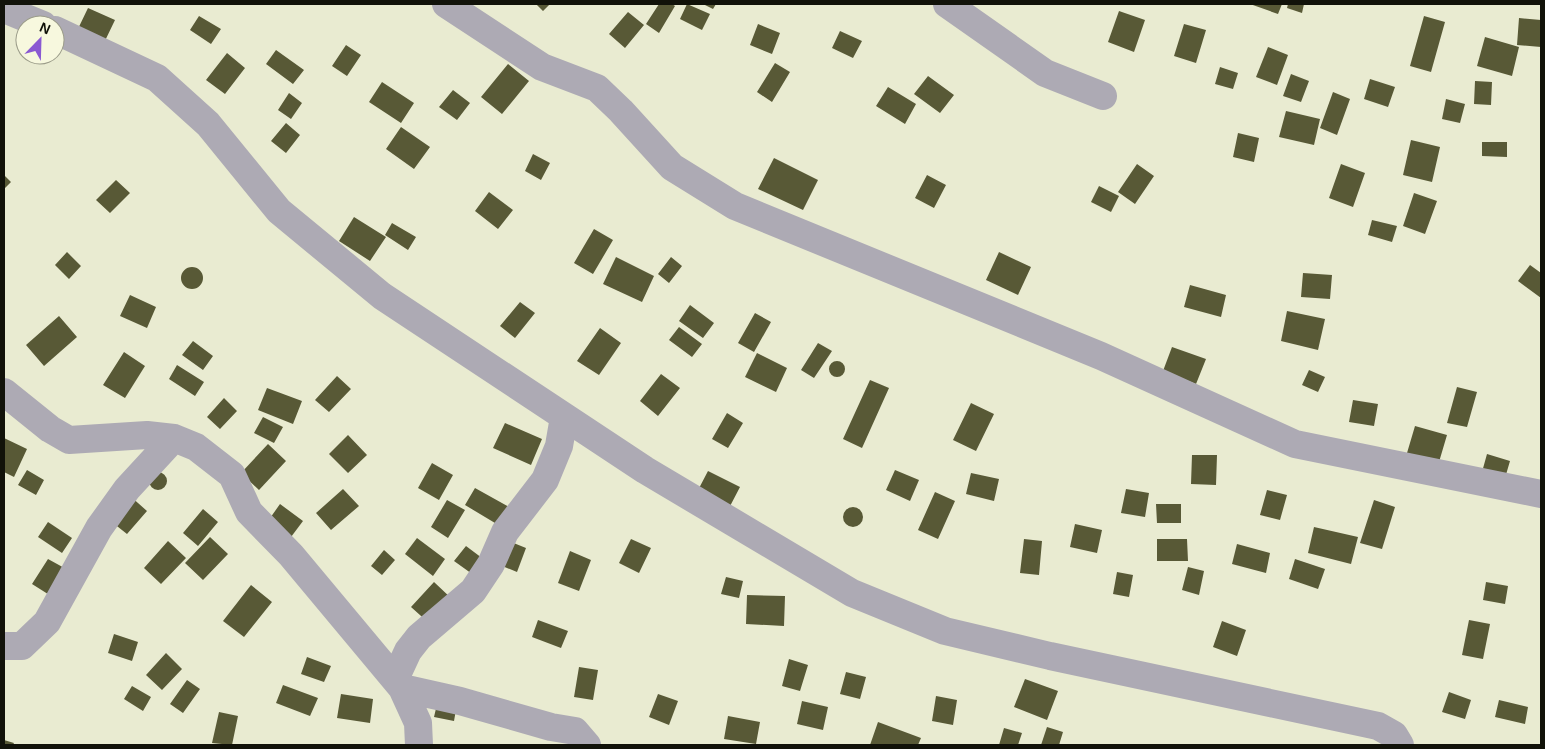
<svg xmlns="http://www.w3.org/2000/svg" width="1545" height="749" font-family="Arial,sans-serif">
<style>
.building{fill:#585936}
.lines{fill:none;stroke-linecap:round;stroke-linejoin:round}
.minor{stroke:#adaab4;stroke-width:28}
</style>
<rect width="100%" height="100%" fill="#e9ebd1"/>
<path class="building" d="M536,4H550L543,11Z
M659,4H672L675,6L659,33L646,24Z
M687,4L710,14L702,30L680,19Z
M703,4H716L713,9Z
M1250,4H1282L1278,14Z
M1288,4H1304L1302,13L1287,8Z
M88,8L115,20L102,47L75,35Z
M1119,11L1145,20L1134,52L1108,42Z
M628,12L644,25L625,48L609,34Z
M199,16L221,29L211,44L190,30Z
M1424,16L1445,22L1431,72L1410,66Z
M1519,18L1541,20V47L1517,45Z
M758,24L780,33L772,54L750,45Z
M1184,24L1206,30L1196,63L1174,56Z
M840,31L862,41L853,58L832,48Z
M1485,37L1519,47L1512,76L1477,66Z
M346,45L361,55L347,76L332,66Z
M1268,47L1288,55L1277,85L1256,77Z
M276,50L304,70L293,84L266,64Z
M227,53L245,68L225,94L206,80Z
M775,63L790,72L772,102L757,92Z
M508,64L529,81L502,114L481,97Z
M1220,67L1238,73L1233,89L1215,84Z
M1291,74L1309,81L1301,102L1283,96Z
M928,76L954,95L940,113L914,94Z
M1370,79L1395,87L1388,107L1364,99Z
M1475,81L1492,82L1491,105L1474,104Z
M382,82L414,103L401,123L369,102Z
M888,87L916,104L905,124L876,106Z
M453,90L470,103L457,120L439,107Z
M1333,92L1350,99L1337,135L1320,128Z
M289,93L302,103L291,119L278,110Z
M1446,99L1465,104L1460,123L1442,119Z
M1286,111L1320,119L1314,145L1279,137Z
M286,123L300,135L286,153L271,141Z
M401,127L430,147L414,169L386,149Z
M1238,133L1259,138L1254,162L1233,157Z
M1411,140L1440,147L1432,182L1403,175Z
M1482,142H1507V157L1482,156Z
M533,154L550,163L541,180L525,171Z
M774,158L818,180L803,210L758,189Z
M1137,164L1154,176L1135,204L1118,192Z
M1341,164L1365,173L1353,207L1329,198Z
M4,175L11,182L4,189Z
M927,175L946,185L934,208L915,198Z
M116,180L130,193L110,213L96,200Z
M1099,186L1119,196L1111,212L1091,202Z
M489,192L513,210L498,229L475,211Z
M1414,193L1437,201L1425,234L1403,226Z
M354,217L386,237L370,261L339,241Z
M1372,220L1397,226L1392,242L1368,235Z
M392,223L416,237L408,250L385,235Z
M594,229L613,240L593,274L574,263Z
M67,252L81,266L69,279L55,265Z
M999,252L1031,267L1018,295L986,280Z
M616,257L654,276L642,302L603,284Z
M671,257L682,266L669,283L658,274Z
M1530,265L1541,273V298L1518,281Z
M181 278a11 11 0 1 1 22 0a11 11 0 1 1-22 0Z
M1303,273L1332,275L1330,299L1301,297Z
M1190,285L1226,295L1221,317L1184,307Z
M130,295L156,307L147,328L120,316Z
M520,302L535,313L515,338L500,326Z
M690,305L714,323L703,338L679,321Z
M1287,311L1325,319L1318,350L1281,341Z
M755,313L771,322L754,352L738,343Z
M59,316L77,337L44,366L26,345Z
M679,327L702,344L692,357L669,340Z
M600,328L621,343L599,375L577,361Z
M193,341L213,356L203,370L182,355Z
M818,343L832,351L814,378L801,370Z
M1172,347L1206,359L1196,384L1163,371Z
M124,352L145,366L125,398L103,385Z
M757,353L787,368L776,392L745,377Z
M829 369a8 8 0 1 1 16 0a8 8 0 1 1-16 0Z
M177,365L204,382L195,396L169,379Z
M1309,370L1325,377L1318,392L1302,385Z
M661,374L680,388L658,416L640,401Z
M337,376L351,389L329,412L315,400Z
M870,380L889,388L862,448L843,439Z
M1457,387L1477,392L1467,427L1447,423Z
M267,388L302,401L293,424L258,410Z
M224,398L237,411L220,429L207,417Z
M1353,400L1378,404L1374,426L1349,422Z
M971,403L994,414L976,451L953,440Z
M727,413L743,423L728,448L712,439Z
M263,417L283,427L274,443L254,433Z
M505,423L542,439L531,465L493,448Z
M1415,426L1447,435L1439,462L1407,453Z
M348,435L367,455L348,473L329,454Z
M4,438L27,449L14,477L4,472Z
M268,444L286,461L259,490L241,473Z
M1487,454L1510,461L1505,478L1482,472Z
M1192,455H1217L1216,485L1191,484Z
M432,463L453,475L439,500L418,488Z
M27,470L44,480L36,495L18,485Z
M895,470L919,480L910,501L886,490Z
M708,471L740,487L728,510L696,494Z
M149 481a9 9 0 1 1 18 0a9 9 0 1 1-18 0Z
M971,473L999,479L994,501L966,494Z
M475,488L511,508L500,526L465,505Z
M343,489L359,506L331,530L316,513Z
M1126,489L1149,493L1145,517L1121,513Z
M1267,490L1287,495L1280,520L1260,515Z
M935,492L955,501L938,539L918,530Z
M129,495L147,511L127,534L108,519Z
M447,500L465,510L448,538L431,527Z
M1374,500L1395,507L1382,549L1360,543Z
M280,504L303,521L291,537L268,521Z
M1156,504H1181V523H1157Z
M843 517a10 10 0 1 1 20 0a10 10 0 1 1-20 0Z
M203,509L218,522L198,546L183,533Z
M48,522L72,538L62,553L38,537Z
M1075,524L1102,530L1097,553L1070,547Z
M1314,527L1358,537L1351,564L1308,553Z
M210,537L228,554L203,580L185,563Z
M417,538L445,559L433,576L405,554Z
M504,539L526,548L517,572L495,563Z
M631,539L651,548L639,573L619,563Z
M1024,539L1042,541L1039,575L1020,573Z
M1157,539H1187L1188,561H1157Z
M168,541L186,558L161,584L144,568Z
M1237,544L1270,553L1266,573L1232,564Z
M466,546L486,561L475,576L454,561Z
M384,550L395,560L382,575L371,566Z
M570,551L591,560L579,591L558,583Z
M48,559L68,570L51,596L32,584Z
M1295,559L1325,569L1318,589L1289,579Z
M1188,567L1204,571L1199,595L1182,590Z
M1117,572L1133,575L1129,597L1113,594Z
M726,577L743,581L739,598L721,594Z
M434,582L452,599L430,624L411,607Z
M1486,582L1508,586L1505,604L1483,600Z
M251,585L272,602L244,637L223,621Z
M747,595L785,596L784,626L746,624Z
M538,620L568,631L561,648L532,637Z
M1469,620L1490,624L1483,659L1462,655Z
M1222,621L1246,630L1237,656L1213,647Z
M114,634L138,642L132,661L108,653Z
M166,653L182,669L162,690L146,675Z
M307,657L331,666L324,682L301,674Z
M789,659L808,665L800,691L782,686Z
M579,667L598,670L593,700L574,697Z
M846,672L866,677L860,699L840,694Z
M1025,679L1058,691L1047,720L1014,707Z
M187,680L200,689L183,713L170,704Z
M283,685L318,698L310,716L276,703Z
M132,686L151,697L143,711L124,699Z
M1449,692L1471,700L1465,719L1442,712Z
M341,694L373,699L370,723L337,718Z
M658,694L678,701L669,725L649,717Z
M936,696L957,700L953,725L932,721Z
M438,700L457,704L454,721L434,717Z
M1499,700L1528,707L1525,724L1495,717Z
M802,701L828,707L823,730L797,724Z
M219,712L238,716L232,745L212,743Z
M728,716L760,722L756,744L724,739Z
M878,722L921,738L918,745H870Z
M1047,727L1063,732L1059,745H1041Z
M1004,728L1022,733L1018,745H999Z
M4,740L14,743L13,745H4Z"/>
<g class="lines">
<path class="minor" d="M446,4L542,67L597,88L621,111L672,167L735,206L1101,356L1295,444L1541,494
M947,4L1045,73L1103,96
M4,9L43,25
M55,30L157,78L208,124L279,211L382,296L645,470L852,593L945,631L1050,656L1378,726L1394,735L1400,745
M4,392L50,429L69,440L147,435L174,438L196,447L232,475L249,512L291,555L402,688L418,723L419,745
M4,646H22L47,622L99,528L127,489L174,438
M395,679L408,651L419,637L473,591L491,564L505,532L545,480L559,446L564,417
M402,688L460,701L551,727L575,731L587,745"/>
</g>
<rect width="1545" height="749" fill="none" stroke="#111209" stroke-width="10"/>
<g transform="translate(40 40) rotate(23)"><circle r="24" fill="#f7f8de" stroke="#9b9c89"/>
<path d="M0-4L9 19L0 12L-9 19Z" fill="#8a59d2"/>
<text y="-8" font-size="14" font-weight="bold" text-anchor="middle" fill="#111209">N</text>
</g>
</svg>
